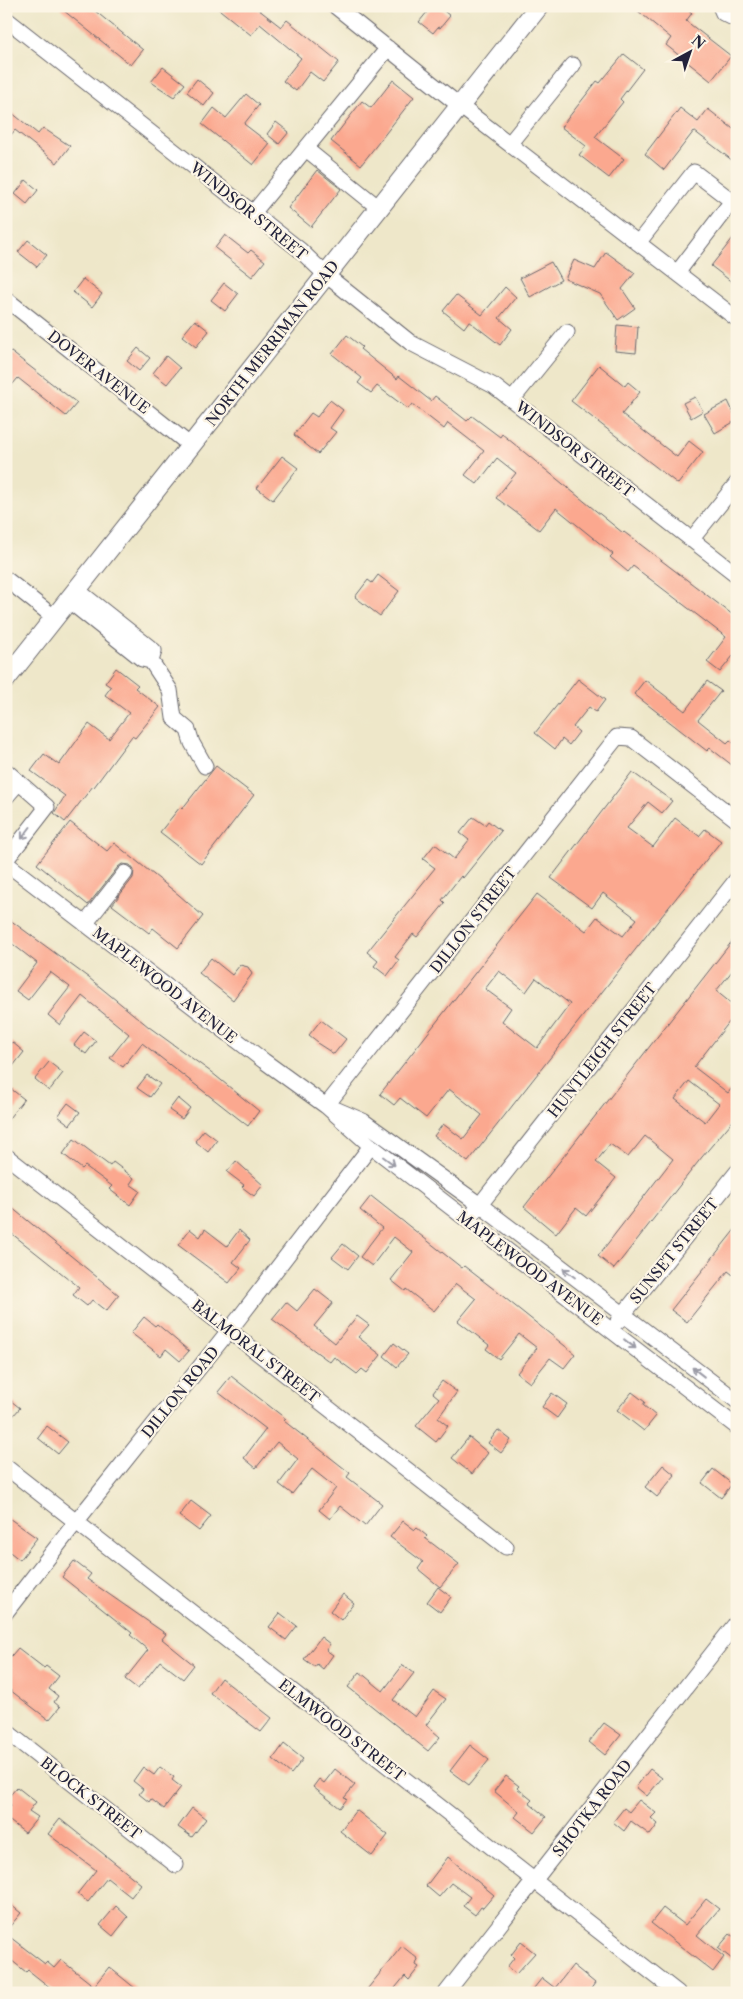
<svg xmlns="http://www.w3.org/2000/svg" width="743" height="1999" font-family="'Libre Caslon Text',serif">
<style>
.building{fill:#fba88f;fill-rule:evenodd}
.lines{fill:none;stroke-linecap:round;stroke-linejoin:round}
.minor-casing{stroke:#69676d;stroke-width:17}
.major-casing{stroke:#69676d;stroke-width:21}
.minor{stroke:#fff;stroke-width:15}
.major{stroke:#fff;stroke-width:19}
.oneway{stroke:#9c9ca7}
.labels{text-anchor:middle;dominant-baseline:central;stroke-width:4.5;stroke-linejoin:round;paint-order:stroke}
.street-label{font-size:15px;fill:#22223b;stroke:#fcf5e5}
</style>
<rect width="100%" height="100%" fill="#fcf5e5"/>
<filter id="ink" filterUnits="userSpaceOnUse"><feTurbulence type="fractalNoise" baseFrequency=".02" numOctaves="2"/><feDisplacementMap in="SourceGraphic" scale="10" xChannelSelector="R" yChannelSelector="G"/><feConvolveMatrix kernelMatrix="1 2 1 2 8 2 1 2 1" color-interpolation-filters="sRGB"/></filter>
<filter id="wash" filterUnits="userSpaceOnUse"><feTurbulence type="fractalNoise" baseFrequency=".0096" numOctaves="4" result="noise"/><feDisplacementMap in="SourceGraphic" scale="20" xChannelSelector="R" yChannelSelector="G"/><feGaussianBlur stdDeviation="1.12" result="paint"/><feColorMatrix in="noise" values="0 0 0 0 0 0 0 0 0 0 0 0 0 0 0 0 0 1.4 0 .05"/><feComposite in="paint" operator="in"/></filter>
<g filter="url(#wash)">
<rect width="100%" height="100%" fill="#eee7c9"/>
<g id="blocks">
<path class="building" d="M58,6H89L143,50L131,65Z
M215,6H254L281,27L287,20L339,62L323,82L310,72L296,91L283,81L301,58L260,24L251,35Z
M432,6H438L450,16L440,28L438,27L433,33L419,22Z
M632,6H684L692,13L686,21L731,56L711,81L666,45L671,38Z
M624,54L643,69L620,99L623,102L595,137L624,159L609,178L579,155L586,146L561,127L597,81L600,83Z
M163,67L185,84L174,97L151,82Z
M197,79L214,93L204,106L187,92Z
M393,80L414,97L361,165L331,141L362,101L371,108Z
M246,94L259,105L244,124L270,144L253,165L202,124L214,108L226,118Z
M6,108L38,134L43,128L70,146L57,163L15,130L6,141Z
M680,108L698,122L708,109L737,132V164L694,131L664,170L645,154Z
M276,122L289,132L279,144L267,134Z
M317,170L341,189L311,227L288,208Z
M26,180L38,190L27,204L15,194Z
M737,233V286L711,266Z
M225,235L248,253L251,250L265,261L252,277L215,248Z
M28,240L47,255L37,267L18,252Z
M606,252L635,273L622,289L635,308L618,320L600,294L565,279L574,260L595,269Z
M551,262L561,280L530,297L520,278Z
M83,279L102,294L92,307L73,292Z
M224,283L238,294L225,311L211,300Z
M505,287L516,297L499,318L512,329L500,345L469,321L464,328L443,311L456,295L482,315Z
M195,320L209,331L196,347L182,336Z
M617,325L638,327L636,353L615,351Z
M347,335L362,347L360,349L397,379L399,376L431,401L435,396L467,421L472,416L500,437L502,434L623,533L624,532L737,618V651L720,672L707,662L726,637L633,566L628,572L610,557L613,554L556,508L539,530L510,508L496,498L516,473L497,458L477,484L465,475L484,451L448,423L444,429L412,404L408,409L377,386L371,393L358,383L362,378L332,354Z
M6,348L77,403L66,416L18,378L6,392Z
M138,348L150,358L139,371L127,361Z
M166,356L180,368L167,384L153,373Z
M599,365L625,386L628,382L640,392L622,414L677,457L689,441L703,452L678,484L571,401Z
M695,397L703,411L691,418L683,403Z
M330,400L343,410L330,428L336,432L318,454L294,435L311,413L317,417Z
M728,401L737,420L715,433L704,414Z
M282,456L298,468L273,500L257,488Z
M378,575L399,591L380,616L355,597L368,580L372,583Z
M116,668L138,685L135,688L160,707L135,738L132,736L94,787L93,786L65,822L54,813L65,796L31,771L44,754L59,765L89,724L109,739L129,713L105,695L111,687L105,683Z
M578,679L605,700L596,712L589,707L573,727L579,732L569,745L562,739L555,749L535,733Z
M645,680L685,711L707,681L721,691L698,720L727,743L730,740L737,746V769L710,748L707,751L634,694Z
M216,766L254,795L201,864L160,832L180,807L182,809Z
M632,772L672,801L662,813L648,802L627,828L653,847L675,818L699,836L705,829L721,841L468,1162L434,1136L443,1124L463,1139L482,1115L449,1089L426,1118L400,1098L394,1105L380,1094L537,894L586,931L597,917L623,936L637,919L603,893L592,908L551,878ZM499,971L526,992L536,978L570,1004L537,1048L502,1021L511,1008L485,989Z
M473,817L485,825L488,821L501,831L463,878L461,876L442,900L445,903L417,937L413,934L395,957L399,960L387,976L374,966L378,961L367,952L435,868L423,859L435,844L454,859L469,840L460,833Z
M70,822L107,851L114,843L179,895L203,916L178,948L153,928L149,933L112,905L133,878L134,870L130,865L122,864L118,867L88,905L37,864Z
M6,917L89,978L149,1027L211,1072L259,1111L248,1126L142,1043L123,1067L110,1058L129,1034L82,996L60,1025L48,1015L70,987L50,972L28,1000L16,991L37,963L6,939Z
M737,935V965L716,991L737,1008V1026L730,1021L694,1067L728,1093L737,1082V1116L702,1157L614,1269L598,1256L673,1159L645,1136L628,1157L610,1144L596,1162L616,1178L586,1216L576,1208L556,1234L524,1207ZM689,1081L719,1104L705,1122L675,1099Z
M211,958L232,975L240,965L248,967L252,974L233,1000L199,973Z
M321,1020L346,1039L334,1054L317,1043L318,1042L309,1035Z
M84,1032L96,1041L86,1054L74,1045Z
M12,1042L24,1052L6,1075V1049Z
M49,1062L63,1073L49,1091L35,1079Z
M147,1075L160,1084L150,1097L137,1088Z
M6,1085L24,1099L6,1122Z
M178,1098L190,1108L182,1119L169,1110Z
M68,1103L80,1112L70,1125L58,1116Z
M204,1130L217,1140L208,1152L195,1141Z
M74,1139L110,1166L113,1162L134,1178L130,1184L140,1191L130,1205L109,1189L112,1186L85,1166L82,1169L63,1154Z
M236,1161L263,1185L254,1196L242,1187L244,1185L227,1172Z
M371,1196L462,1268L464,1266L495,1290L575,1354L564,1368L550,1358L530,1383L517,1373L537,1348L519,1334L499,1359L486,1349L489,1345L458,1321L476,1299L456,1284L434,1311L406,1289L405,1291L391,1280L413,1252L394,1237L372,1266L360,1257L382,1228L360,1210Z
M6,1203L119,1295L106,1311L92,1300L87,1306L73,1295L79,1287L6,1229Z
M737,1227V1278L728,1271L687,1322L671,1310Z
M190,1229L200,1237L205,1229L227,1246L239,1230L250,1240L233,1262L241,1268L229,1283L178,1245Z
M343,1244L358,1256L348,1269L332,1257Z
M315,1289L333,1303L314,1326L335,1343L357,1316L369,1325L358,1337L381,1355L367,1373L362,1369L357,1374L334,1357L330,1362L272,1319L286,1302L297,1311Z
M144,1317L155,1326L157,1324L189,1351L180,1361L166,1349L161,1356L131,1333Z
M394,1343L408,1354L397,1367L384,1356Z
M231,1376L286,1419L284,1421L350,1473L347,1477L382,1504L365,1526L340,1506L330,1519L319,1510L336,1488L312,1469L292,1494L279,1484L298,1459L277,1442L256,1468L244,1458L266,1429L218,1392Z
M442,1381L457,1392L438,1418L448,1426L436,1442L416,1426L439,1398L433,1393Z
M632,1392L645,1402L643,1405L656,1416L644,1431L617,1410Z
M552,1393L567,1404L557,1418L542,1407Z
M6,1397L20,1408L6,1424Z
M47,1426L68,1442L58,1454L38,1438Z
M498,1430L511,1440L501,1453L488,1443Z
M469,1437L488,1453L472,1474L452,1458Z
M663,1465L675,1475L657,1497L645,1487Z
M713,1469L732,1484L721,1498L702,1483Z
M191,1501L211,1516L199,1531L179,1516Z
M6,1516L37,1538L20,1560L6,1549Z
M403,1521L415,1530L417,1528L427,1536L425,1538L459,1564L440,1587L418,1569L423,1562L390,1537Z
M74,1561L91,1574L87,1579L166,1634L162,1639L194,1665L183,1679L160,1661L138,1689L125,1679L148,1650L130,1635L132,1633L62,1577Z
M438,1587L451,1597L440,1612L427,1602Z
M343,1594L354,1603L341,1620L330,1611Z
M280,1613L297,1626L286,1640L269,1627Z
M321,1637L330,1644L326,1650L333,1655L323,1669L317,1664L315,1667L304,1659Z
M18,1648L44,1668L46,1666L59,1676L49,1689L58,1696L54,1702L60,1707L49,1720L6,1687V1662Z
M403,1665L414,1673L393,1700L415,1717L434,1691L446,1699L426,1725L440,1737L428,1751L348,1687L360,1672L383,1691Z
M221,1678L272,1718L261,1732L210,1693Z
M604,1723L621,1735L605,1755L589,1742Z
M284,1744L303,1759L291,1774L273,1759Z
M470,1745L489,1760L469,1785L450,1771Z
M143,1767L154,1775L160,1767L174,1777L172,1780L181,1787L164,1809L151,1799L149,1802L139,1794L143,1789L133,1781Z
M335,1769L355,1785L344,1798L347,1799L340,1808L313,1787L319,1779L324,1783Z
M650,1769L662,1778L647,1796L636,1787Z
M506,1776L519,1786L517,1788L532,1800L529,1803L546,1817L534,1832L515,1817L519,1812L494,1791Z
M17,1787L36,1802L29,1811L38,1817L25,1833L6,1818V1812L11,1805L6,1800Z
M639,1800L656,1813L651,1818L658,1824L650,1835L631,1821L624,1831L613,1822L624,1808L629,1812Z
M192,1808L206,1819L192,1837L178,1827Z
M356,1810L388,1835L372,1856L340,1831Z
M60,1819L141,1884L131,1897L107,1878L88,1902L77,1894L96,1870L48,1834Z
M448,1857L494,1895L483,1908L481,1907L475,1915L463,1906L470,1897L451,1883L439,1897L426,1886Z
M706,1899L719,1909L697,1935L724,1957L713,1972L651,1923L663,1908L685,1925Z
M6,1901L21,1913L6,1931Z
M116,1906L128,1917L113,1936L100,1925Z
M6,1934L45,1964L47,1962L54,1968L61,1960L94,1986L109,1967L141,1993H57L28,1970L26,1972L6,1956Z
M730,1934L737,1939V1963L718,1948Z
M521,1942L535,1953L516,1974L507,1967L514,1958L511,1955Z
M402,1946L418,1959L416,1965L419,1967L409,1980L405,1976L391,1993H364Z
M573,1965L595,1983L588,1993H530L542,1978L555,1988Z"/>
</g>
</g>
<g filter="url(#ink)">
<use href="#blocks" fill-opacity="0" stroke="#69676d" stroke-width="1"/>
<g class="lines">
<defs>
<path id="minor" d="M335,6L460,106L737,319
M720,6L723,13L737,20
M6,19L300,250L326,275L411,343L494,386L737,575
M510,143L573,65
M306,149L379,208
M253,213L388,48
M638,243L694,172L732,201L677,273
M6,299L191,446
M512,400L567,332
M691,540L737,483
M6,579L55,618
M77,590L154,651L151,661L170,690L174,718L188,730L192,743L205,766
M68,600L142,659L151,661
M6,771L47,807L6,860
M6,797L19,782
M6,863L264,1061L326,1106L371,1146L737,1427
M85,924L125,873
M326,1106L617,737L631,738L737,820
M335,1109L363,1121L480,1205L737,1401
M6,1156L506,1547
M475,1211L737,879
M618,1321L737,1172
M6,1467L678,1993
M6,1612L76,1522L239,1318L371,1146
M6,1731L176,1865
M446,1993L737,1622"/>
<path id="major" d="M6,679L539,6"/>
</defs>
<use href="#minor" class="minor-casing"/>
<use href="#major" class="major-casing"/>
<use href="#minor" class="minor"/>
<use href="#major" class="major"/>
</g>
<defs><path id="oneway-shaft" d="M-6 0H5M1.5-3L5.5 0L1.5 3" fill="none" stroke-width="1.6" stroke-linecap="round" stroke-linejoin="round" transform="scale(1.25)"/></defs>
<g class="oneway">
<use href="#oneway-shaft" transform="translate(26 833) rotate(127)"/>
<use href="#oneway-shaft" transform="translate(389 1161) rotate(37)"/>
<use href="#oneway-shaft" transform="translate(569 1273) rotate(-143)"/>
<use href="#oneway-shaft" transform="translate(630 1344) rotate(38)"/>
<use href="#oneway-shaft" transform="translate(698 1372) rotate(-142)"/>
</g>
</g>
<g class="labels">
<g class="street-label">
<text transform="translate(249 211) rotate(39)">WINDSOR STREET</text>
<text transform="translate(272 343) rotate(-52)">NORTH MERRIMAN ROAD</text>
<text transform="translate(99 372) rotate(38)">DOVER AVENUE</text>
<text transform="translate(575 449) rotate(38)">WINDSOR STREET</text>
<text transform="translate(473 920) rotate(-52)">DILLON STREET</text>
<text transform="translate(165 985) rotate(38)">MAPLEWOOD AVENUE</text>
<text transform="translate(602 1050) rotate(-52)">HUNTLEIGH STREET</text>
<text transform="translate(674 1251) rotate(-51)">SUNSET STREET</text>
<text transform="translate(530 1268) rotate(37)">MAPLEWOOD AVENUE</text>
<text transform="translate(256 1351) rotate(38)">BALMORAL STREET</text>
<text transform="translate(180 1392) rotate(-51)">DILLON ROAD</text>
<text transform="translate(342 1730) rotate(38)">ELMWOOD STREET</text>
<text transform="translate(91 1798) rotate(38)">BLOCK STREET</text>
<text transform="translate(592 1808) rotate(-52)">SHOTKA ROAD</text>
</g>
</g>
<rect width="743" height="1999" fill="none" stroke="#fcf5e5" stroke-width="25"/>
<g transform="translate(690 52) rotate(40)" stroke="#fcf5e5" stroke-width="4" paint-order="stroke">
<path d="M0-4L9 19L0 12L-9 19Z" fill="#22223b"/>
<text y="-8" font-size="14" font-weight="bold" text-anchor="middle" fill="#22223b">N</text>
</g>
</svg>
